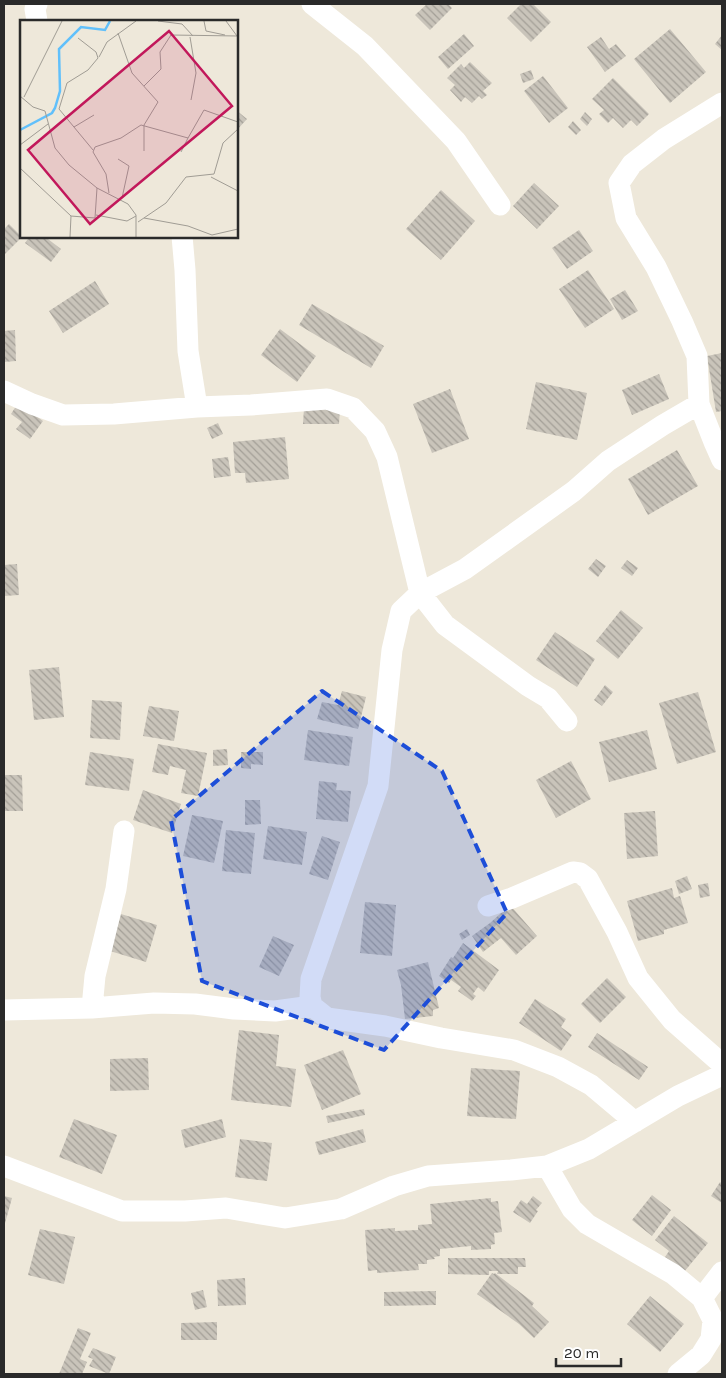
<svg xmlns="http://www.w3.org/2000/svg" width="726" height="1378" viewBox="0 0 726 1378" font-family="Karla,sans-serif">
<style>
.building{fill:url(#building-back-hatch)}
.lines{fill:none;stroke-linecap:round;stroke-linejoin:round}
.minor{stroke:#fff;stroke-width:21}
.marked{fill:#1d4ed8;fill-opacity:0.2;stroke:#1d4ed8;stroke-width:4;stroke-dasharray:10 6;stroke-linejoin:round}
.inset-river{fill:none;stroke:#61c0fb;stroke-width:2.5}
.inset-road{fill:none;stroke:#a09c94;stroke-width:1}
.view{fill:#c2185b;fill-opacity:0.15;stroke:#c2185b;stroke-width:2.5}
.inset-edge{fill:none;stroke:#2a2a2a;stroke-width:2.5}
</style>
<defs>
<pattern id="building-back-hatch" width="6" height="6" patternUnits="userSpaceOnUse" patternTransform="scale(1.25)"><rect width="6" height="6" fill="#c9c4ba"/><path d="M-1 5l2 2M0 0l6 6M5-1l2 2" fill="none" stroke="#a39f97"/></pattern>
</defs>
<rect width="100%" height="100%" fill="#eee8da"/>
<path class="building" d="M427,4H448L452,8L430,30L415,15Z
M521,4H533L551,22L531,42L507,18Z
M670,29L706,72L670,103L634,59Z
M464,34L474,46L448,69L438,57Z
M722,35V50L715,44Z
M601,37L609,49L616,44L626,56L605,72L587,47Z
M470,62L492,83L483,91L487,95L482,99L479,96L472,103L465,97L461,102L450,90L455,85L447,78L461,64L464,68Z
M531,70L534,79L523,83L520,74Z
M543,76L568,108L549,123L524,91Z
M613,78L649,114L637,126L631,120L623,128L613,118L608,123L599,114L604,110L592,99Z
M236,110L247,119L236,131Z
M585,112L592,119L587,126L580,119Z
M573,121L581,130L576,135L568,127Z
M534,183L559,206L537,229L513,206Z
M441,190L475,221L441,260L406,229Z
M9,224L22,237L4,255V229Z
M579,230L593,251L567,269L552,248Z
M30,236H44L61,249L51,262L25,243Z
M588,270L614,309L585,328L559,289Z
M95,281L109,304L63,333L49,311Z
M625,290L638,311L622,320L610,299Z
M312,304L384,346L371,368L299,325Z
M280,329L316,356L297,382L261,355Z
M15,330L16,361L4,362V331Z
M722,353V411L716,412L707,356Z
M659,374L669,399L632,415L622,390Z
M536,382L587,393L577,440L526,429Z
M450,389L469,439L432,453L413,404Z
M18,403L43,421L30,439L16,429L22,422L11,414Z
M304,408L340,409L339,424H303Z
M218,423L223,434L212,439L207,428Z
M285,437L289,479L246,483L245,473H235L233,442Z
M677,450L698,486L648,515L628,479Z
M228,457L231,476L214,478L212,459Z
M596,559L606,566L598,577L588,569Z
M627,560L638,568L632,576L621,568Z
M17,564L19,595L4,596V565Z
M621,610L643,628L618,659L596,641Z
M555,632L595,659L577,687L536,660Z
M59,667L64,717L34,720L29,670Z
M605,685L613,692L602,706L594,700Z
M342,691L366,697L358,729L317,719L322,702L338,705Z
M698,692L716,752L677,764L659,703Z
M92,700L122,702L120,740L90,738Z
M149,706L179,711L174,741L143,736Z
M308,730L353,737L349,766L304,760Z
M647,730L657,769L609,782L599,742Z
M158,744L207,753L198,796L181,793L186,770L170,766L168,775L152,772Z
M227,749L228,765L213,766V750Z
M90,752L134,759L129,791L85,785Z
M241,752H263V765L251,764V769L241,768Z
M571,761L591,799L556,818L536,780Z
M4,775H22L23,811H4Z
M319,781L337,783L336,790L351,791L348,822L316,819Z
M143,790L181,804L172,833L133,820Z
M245,800H260L261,824L245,825Z
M655,811L658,856L627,859L624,813Z
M192,815L223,821L214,863L183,856Z
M268,826L307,832L302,865L263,859Z
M226,830L255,833L251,874L222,871Z
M322,836L340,842L328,880L309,874Z
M687,876L692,889L679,894L675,881Z
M708,883L710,896L700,898L698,885Z
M672,888L674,898L680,896L688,923L664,930V934L638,941L627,901Z
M365,902L396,905L392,956L360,953Z
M510,905L537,936L516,955L501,938L483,952L472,936L490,923Z
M121,914L157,925L146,962L110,951Z
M467,929L470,935L462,940L459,934Z
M273,936L294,945L279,976L259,967Z
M463,943L499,970L484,992L478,987L473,994L476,996L472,1001L458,991L461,987L451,980L449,983L439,976L451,957L453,958Z
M428,962L439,1008L433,1010V1016L405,1019L401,985L397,970Z
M607,978L626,997L600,1023L581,1004Z
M535,999L566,1019L561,1027L572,1035L561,1051L519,1023Z
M239,1030L279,1035L276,1066L296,1069L291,1107L231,1100Z
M597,1033L648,1067L639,1080L588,1047Z
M343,1050L361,1094L322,1110L304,1065Z
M148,1058L149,1090L110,1091V1059Z
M471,1068L520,1071L516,1119L467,1116Z
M364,1109L365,1115L328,1123L326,1116Z
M74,1119L117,1135L102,1174L59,1157Z
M222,1119L226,1137L185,1148L181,1130Z
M363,1129L366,1142L319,1155L315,1142Z
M240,1139L272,1143L267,1181L235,1177Z
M720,1182L722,1184V1203L711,1196Z
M652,1195L671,1210L652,1236L632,1220Z
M4,1196L12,1198L4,1227Z
M533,1196L542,1203L536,1210L538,1211L530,1223L513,1212L521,1200L527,1204Z
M491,1198V1202L498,1201L502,1232L494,1233L495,1244L491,1245V1249L471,1250V1246L440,1249V1256L434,1257L435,1259L427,1260V1264H418L419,1270L377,1273V1270L368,1271L365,1230L395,1228V1231L418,1230V1225L432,1224L430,1204Z
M674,1216L708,1243L684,1272L665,1257L669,1251L655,1240Z
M40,1229L75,1237L64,1284L28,1275Z
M448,1258H525L526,1267H518V1274H497L498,1271H489V1275L448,1274Z
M492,1273L494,1274L495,1273L534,1303L532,1306L549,1322L534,1338L519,1324L477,1294Z
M245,1278L246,1305L218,1306L217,1280Z
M203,1290L207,1307L195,1310L191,1293Z
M436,1291V1305L384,1306V1292Z
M650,1296L684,1324L660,1352L627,1324Z
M217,1322V1340H181V1323Z
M78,1328L91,1333L80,1359L87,1362L82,1374H59Z
M93,1348L116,1357L109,1374L89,1366L93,1359L88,1357Z"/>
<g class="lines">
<path class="minor" d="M312,4L365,46L456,141L500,205
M37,21L35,9L37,4
M182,236L185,270L188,351L197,407
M4,391L32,404L63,415L114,414L197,407L251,405L327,399L353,408L375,431L387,457L420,593L445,625L528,686L548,698L567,721
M699,404L714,442L722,460
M488,906L512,898L573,872L580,873L588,879L617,932L638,978L672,1020L722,1064
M92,1008L95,976L116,889L124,831
M4,1010L92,1008L154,1003L195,1004L234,1009L275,1011L312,1006
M635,1122L591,1085L558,1067L514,1050L441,1038L385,1026L327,1018L312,1006L310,997L311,979L378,786L392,650L401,611L420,593L465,569L574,491L608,461L663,425L699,404L697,356L682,321L656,267L626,218L619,183L632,164L664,139L722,103
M4,1166L122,1211H185L226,1208L285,1218L341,1209L394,1186L428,1176L511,1170L547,1166L589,1149L678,1096L722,1075
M547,1166L572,1209L587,1224L673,1274L702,1298L713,1320L711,1339L701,1355L678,1374
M702,1298L722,1272"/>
</g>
<path class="marked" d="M322,691L442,771L507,913L384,1050L202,981L171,820Z"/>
<g transform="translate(20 20)">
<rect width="218" height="218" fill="#eee8da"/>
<path class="inset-river" d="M0,110L32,93L35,88L40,71L39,29L61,7L85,10L90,1"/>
<path class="inset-road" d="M138,1L162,4L173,16M184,1L186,11L205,15M206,1L217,16M98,13L112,53L138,82L124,105V131M170,17L176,53L171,80M58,18L76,32L78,38L68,50L47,63L39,89L73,130M79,37L87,22L116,1M124,66L141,49L140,32L151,15L218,16M0,76L13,87L25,91L35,128L49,145L77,168L108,184L116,195V217M4,77L42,1M54,107L74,95M0,125L28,104M161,132L168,118M98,139L109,146L102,178M0,148L51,196M191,157L218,171M89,173L86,154L73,132L75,127L101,118L121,105L168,118L184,90L218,102M76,195L107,201L116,196M124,198L168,206L192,215L218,209M118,202L146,183L166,157L194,154L203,123L218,109M50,217L51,196L75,198L77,168"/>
<path class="view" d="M149,11L212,86L70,204L8,130Z"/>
<rect width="218" height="218" class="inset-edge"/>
</g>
<rect width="726" height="1378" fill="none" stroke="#2a2a2a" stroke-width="10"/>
<path d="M556 1358v8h65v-8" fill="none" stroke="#2a2a2a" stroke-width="2.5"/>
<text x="564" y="1358" font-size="15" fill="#2a2a2a" stroke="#ffffff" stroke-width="4" paint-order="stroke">20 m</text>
</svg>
